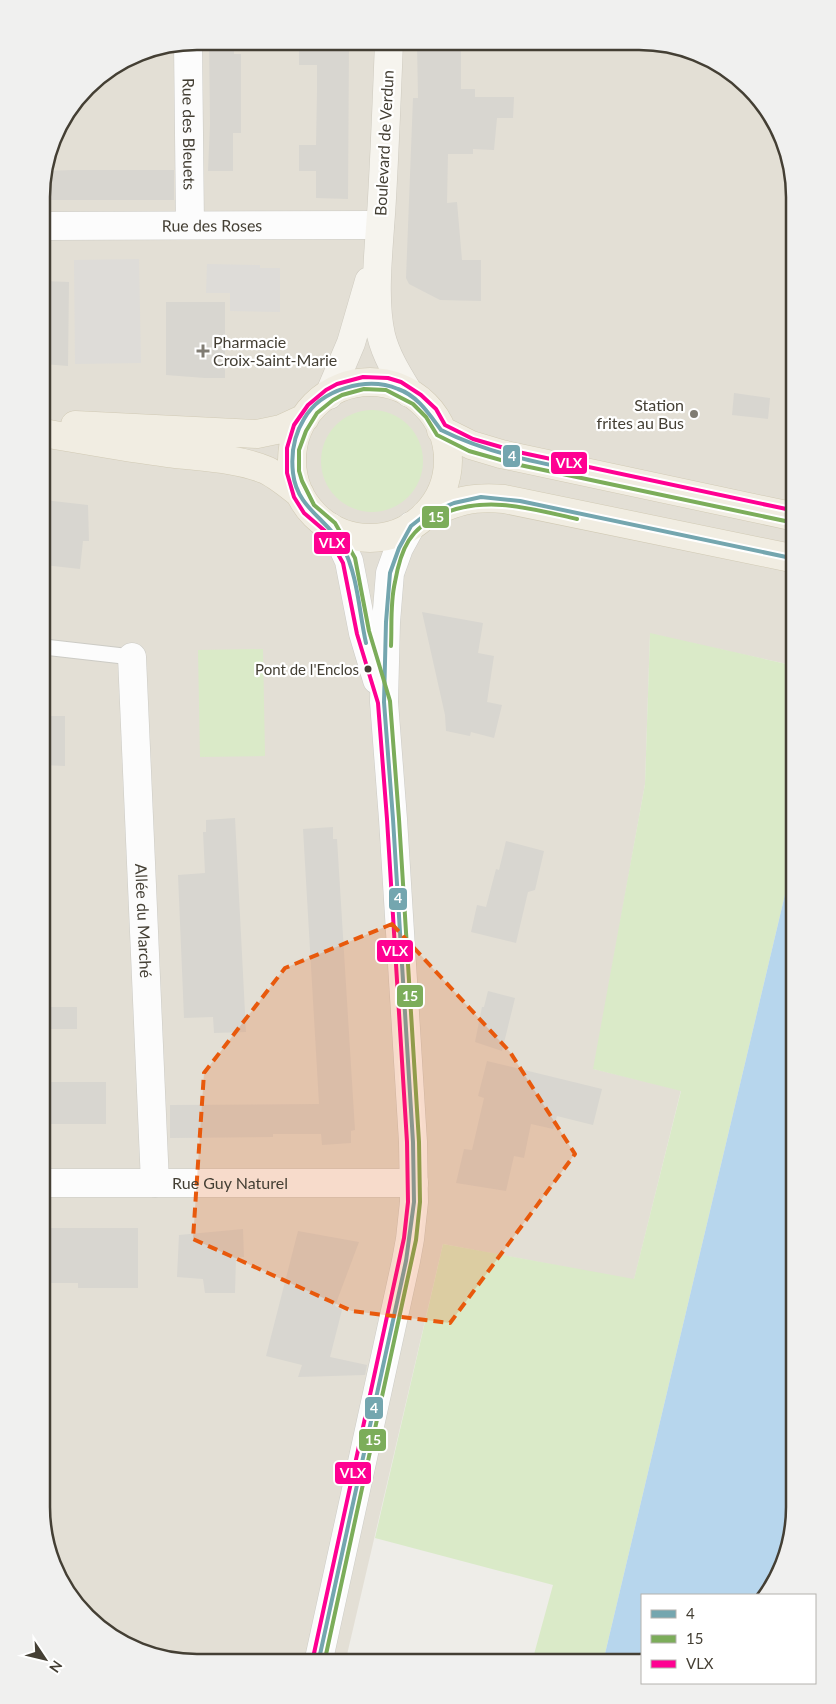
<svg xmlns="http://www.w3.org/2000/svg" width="836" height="1704" viewBox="0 0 836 1704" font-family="Lato,sans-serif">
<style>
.residential{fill:#e3dfd5}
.green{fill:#daeac8}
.parking{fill:#dedcd8}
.water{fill:#b7d6ed}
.building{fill:#d8d6d0}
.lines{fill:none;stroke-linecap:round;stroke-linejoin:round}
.lane-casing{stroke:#cccbc5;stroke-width:17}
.street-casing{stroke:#cccbc5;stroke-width:29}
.secondary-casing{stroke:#cecabf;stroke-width:29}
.primary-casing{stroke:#d1cab5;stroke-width:29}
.lane{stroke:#fcfcfc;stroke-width:15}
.street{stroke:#fcfcfc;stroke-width:28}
.secondary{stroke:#f6f4ee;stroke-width:28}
.primary{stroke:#f1ede2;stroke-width:28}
.bus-1-casing{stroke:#fff;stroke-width:8}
.bus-2-casing{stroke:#fff;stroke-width:8}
.bus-3-casing{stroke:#fff;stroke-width:8}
.bus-1{stroke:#74a6af;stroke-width:4}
.bus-2{stroke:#7cad5a;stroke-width:4}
.bus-3{stroke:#ff0092;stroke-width:4}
.marked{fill:#e8590c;fill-opacity:0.2;stroke:#e8590c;stroke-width:4;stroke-dasharray:10 6;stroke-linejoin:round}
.poi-dot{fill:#807c73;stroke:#fff;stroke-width:2}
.bus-dot{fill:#443f34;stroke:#fff;stroke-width:2}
.labels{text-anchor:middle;stroke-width:4.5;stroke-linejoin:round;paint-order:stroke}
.bus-label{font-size:15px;fill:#443f34;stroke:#fff;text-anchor:end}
.street-label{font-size:16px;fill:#443f34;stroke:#fff}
.poi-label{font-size:16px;fill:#443f34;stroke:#fff;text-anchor:start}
.rim{fill:none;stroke:#443f34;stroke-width:2.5}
.line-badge{stroke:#fff;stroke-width:2}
.badge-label{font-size:14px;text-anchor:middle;font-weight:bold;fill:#fff}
</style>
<rect width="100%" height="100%" fill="#eeede8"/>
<path class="residential" d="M197,41L669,44L742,80L774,119L789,157L791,665L650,634L645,784L594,1069L681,1090L634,1280L443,1244L346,1659L167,1660L94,1624L67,1593L47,1547L43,177L57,128L94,80L138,53Z"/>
<path class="green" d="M321 461a51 51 0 1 1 102 0a51 51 0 1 1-102 0Z
M650,633L791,665L792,865L604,1658H533L553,1585L375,1538L443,1244L634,1279L681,1091L593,1069L645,784Z
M263,649L265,756L200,757L198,650Z"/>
<path class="parking" d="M139,259L141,363L75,364L74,260Z
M207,264L260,265V268H280V312L230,311V293H206Z"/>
<path class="water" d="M792,865L794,1517L783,1566L766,1595H642V1658H604Z"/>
<path class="building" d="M209,41H234V54H241V133H233V171H208L210,124Z
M299,42H349L348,199L316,198V171H299V145H316L317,92V65H299Z
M417,43L461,44V89H475V97H514L513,118H497L494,150L473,149V154H448L447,203L457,202L462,260H481V301L440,300L409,284L406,278L413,98H418Z
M72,170H174V200H43V177L44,171Z
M43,281L69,282L68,366L44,364Z
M166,302H225V378H205L166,375Z
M734,393L770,398L768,419L732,415Z
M44,500L88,505L89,541H83L80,569L44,565Z
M422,612L483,623L478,653L494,656L487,702L502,705L494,738L471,732L470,736L446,731L445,715Z
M44,716H65V766L44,765Z
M235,818L246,1032L214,1033L213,1017L184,1018L178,875L205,873L203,832H206V820Z
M333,827V839H337L355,1130L351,1131V1143L322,1145L321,1134H273V1137L170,1138V1105L319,1104L303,829Z
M506,841L544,851L535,890L528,892L516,943L471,932L477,905L486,907L496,869L499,870Z
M488,991L515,998L502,1051L475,1042L482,1007H484Z
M45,1007H77V1029H45Z
M487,1061L602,1089L593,1125L557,1116L553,1129L531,1124L524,1158L514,1156L506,1191L456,1183L464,1149L472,1150L484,1098L478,1096Z
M45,1082H106V1124H45Z
M46,1228H138V1288H78V1283H46Z
M243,1229L244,1257L236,1258L235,1293H205L203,1279L177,1277L179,1235Z
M298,1231L359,1242L335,1306L342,1310L330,1357L367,1365L365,1375L298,1377L302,1365L266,1356Z"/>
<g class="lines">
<g class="lane-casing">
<path id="lane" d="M44,647L132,657"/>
</g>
<g class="street-casing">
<g id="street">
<path id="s1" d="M188,43L190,225"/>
<path id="s2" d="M43,226L380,225"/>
<path d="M330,527L343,548L349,561L363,633L377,680"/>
<path id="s3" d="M132,657L155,1183"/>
<path id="s4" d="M46,1183H414"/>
<path d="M319,1659L406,1261L410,1239L414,1202L413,1142L393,819L384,702L386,622L390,573L399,548L411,526"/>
</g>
</g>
<g class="secondary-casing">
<path id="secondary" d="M389,42C387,94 385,146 382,198C380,240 372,295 381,335C386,356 398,375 409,393
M329,395L351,343L369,281"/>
</g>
<g class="primary-casing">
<path id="primary" d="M292 460a78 78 0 1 1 156 0a78 78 0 1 1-156 0Z
M75,425L257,434L281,429L305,418
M441,430L471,445L501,454L791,516
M43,433C85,440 126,448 168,453C198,457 238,458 266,470C278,476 289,485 300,494
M425,515C456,502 469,496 504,499L791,558"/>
</g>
<use href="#lane" class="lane"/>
<use href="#street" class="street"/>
<use href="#secondary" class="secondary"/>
<use href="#primary" class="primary"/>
<g class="bus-1-casing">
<path id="bus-1" d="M441,430C487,453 535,462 585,472
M366,643C359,612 358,576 343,547C328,519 297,509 293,473C291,455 294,435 304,419C321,389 367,376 398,389C418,396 429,414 441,430
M319,1659L406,1261L414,1202L413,1142L393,819L384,702L386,622L390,573L399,548L411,526L425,515L454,503L481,497L520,501L791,558"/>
</g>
<g class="bus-2-casing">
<path id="bus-2" d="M391,646C392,625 390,603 395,582C401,548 410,528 442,514C487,495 532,509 577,519
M325,1659L416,1240L420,1202L419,1142L399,819L390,701L369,631L355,558L335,523L314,505L302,481L299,471V450L306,431L317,413L333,400L342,395L364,389L386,390L413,404L426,417L437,435L469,451L515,464L790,522"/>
</g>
<g class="bus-3-casing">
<path id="bus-3" d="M313,1658L404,1238L408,1202L407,1142L387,819L378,703L357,634L343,563L325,531L304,513L294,497L287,473V448L294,425L308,405L326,390L337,384L363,377L388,378L401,382L421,395L436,409L445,425L473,439L518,452L791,510"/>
</g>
<use href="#bus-1" class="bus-1"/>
<use href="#bus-2" class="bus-2"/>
<use href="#bus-3" class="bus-3"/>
</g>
<path class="marked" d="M392,924L510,1052L575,1154L450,1323L352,1311L193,1239L204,1073L285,968Z"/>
<g class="poi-dot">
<path d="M200.5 343.5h5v5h5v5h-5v5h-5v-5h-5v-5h5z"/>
<circle cx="694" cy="414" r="5"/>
</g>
<circle class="bus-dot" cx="368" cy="669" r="4.5"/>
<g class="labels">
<g class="bus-label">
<text x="359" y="675">Pont de l'Enclos</text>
</g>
<g class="street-label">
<text dy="6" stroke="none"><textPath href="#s1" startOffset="91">Rue des Bleuets</textPath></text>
<text transform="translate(384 143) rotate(-87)" y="6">Boulevard de Verdun</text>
<text dy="6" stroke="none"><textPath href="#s2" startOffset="169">Rue des Roses</textPath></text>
<text dy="6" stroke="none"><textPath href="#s3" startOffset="264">Allée du Marché</textPath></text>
<text dy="6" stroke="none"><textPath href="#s4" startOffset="184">Rue Guy Naturel</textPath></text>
</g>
<g class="poi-label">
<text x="213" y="348">Pharmacie<tspan x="213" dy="18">Croix-Saint-Marie</tspan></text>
<text x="684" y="411" text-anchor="end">Station<tspan x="684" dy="18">frites au Bus</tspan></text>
</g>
</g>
<path d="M0 0H836V1704H0ZM197 50H639A147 147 0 0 1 786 197V1507A147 147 0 0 1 639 1654H197A147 147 0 0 1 50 1507V197A147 147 0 0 1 197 50Z" fill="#f0f0ef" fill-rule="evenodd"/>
<path class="rim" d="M197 50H639A147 147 0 0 1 786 197V1507A147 147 0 0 1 639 1654H197A147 147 0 0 1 50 1507V197A147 147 0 0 1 197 50Z"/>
<g class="line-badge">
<rect x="502" y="444" width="19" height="24" rx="5" fill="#74a6af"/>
<rect x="550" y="451" width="38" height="24" rx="5" fill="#ff0092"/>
<rect x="421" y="505" width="29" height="24" rx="5" fill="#7cad5a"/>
<rect x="313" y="531" width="38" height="24" rx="5" fill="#ff0092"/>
<rect x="388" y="887" width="20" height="24" rx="5" fill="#74a6af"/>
<rect x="376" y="939" width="38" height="24" rx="5" fill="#ff0092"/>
<rect x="396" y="984" width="28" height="24" rx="5" fill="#7cad5a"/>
<rect x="364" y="1396" width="20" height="24" rx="5" fill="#74a6af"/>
<rect x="358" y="1428" width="29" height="24" rx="5" fill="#7cad5a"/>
<rect x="334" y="1461" width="38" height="24" rx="5" fill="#ff0092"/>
</g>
<g class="badge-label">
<text x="512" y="461">4</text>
<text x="569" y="468">VLX</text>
<text x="436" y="522">15</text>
<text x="332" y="548">VLX</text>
<text x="398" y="903">4</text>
<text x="395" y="956">VLX</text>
<text x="410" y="1001">15</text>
<text x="374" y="1413">4</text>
<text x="373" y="1445">15</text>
<text x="353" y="1478">VLX</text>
</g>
<rect x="641" y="1594" width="175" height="90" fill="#ffffff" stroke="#b4b2ae"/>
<rect x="651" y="1610" width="25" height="8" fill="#74a6af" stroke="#b4b2ae"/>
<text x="686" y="1619" font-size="15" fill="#443f34">4</text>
<rect x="651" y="1635" width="25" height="8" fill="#7cad5a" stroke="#b4b2ae"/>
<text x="686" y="1644" font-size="15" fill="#443f34">15</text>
<rect x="651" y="1660" width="25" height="8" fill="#ff0092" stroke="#b4b2ae"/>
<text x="686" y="1669" font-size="15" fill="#443f34">VLX</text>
<g transform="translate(45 1659) rotate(125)" stroke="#ffffff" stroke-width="4" paint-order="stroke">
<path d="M0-4L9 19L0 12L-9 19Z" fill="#443f34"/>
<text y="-8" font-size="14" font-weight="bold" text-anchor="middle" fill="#443f34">N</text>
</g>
</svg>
